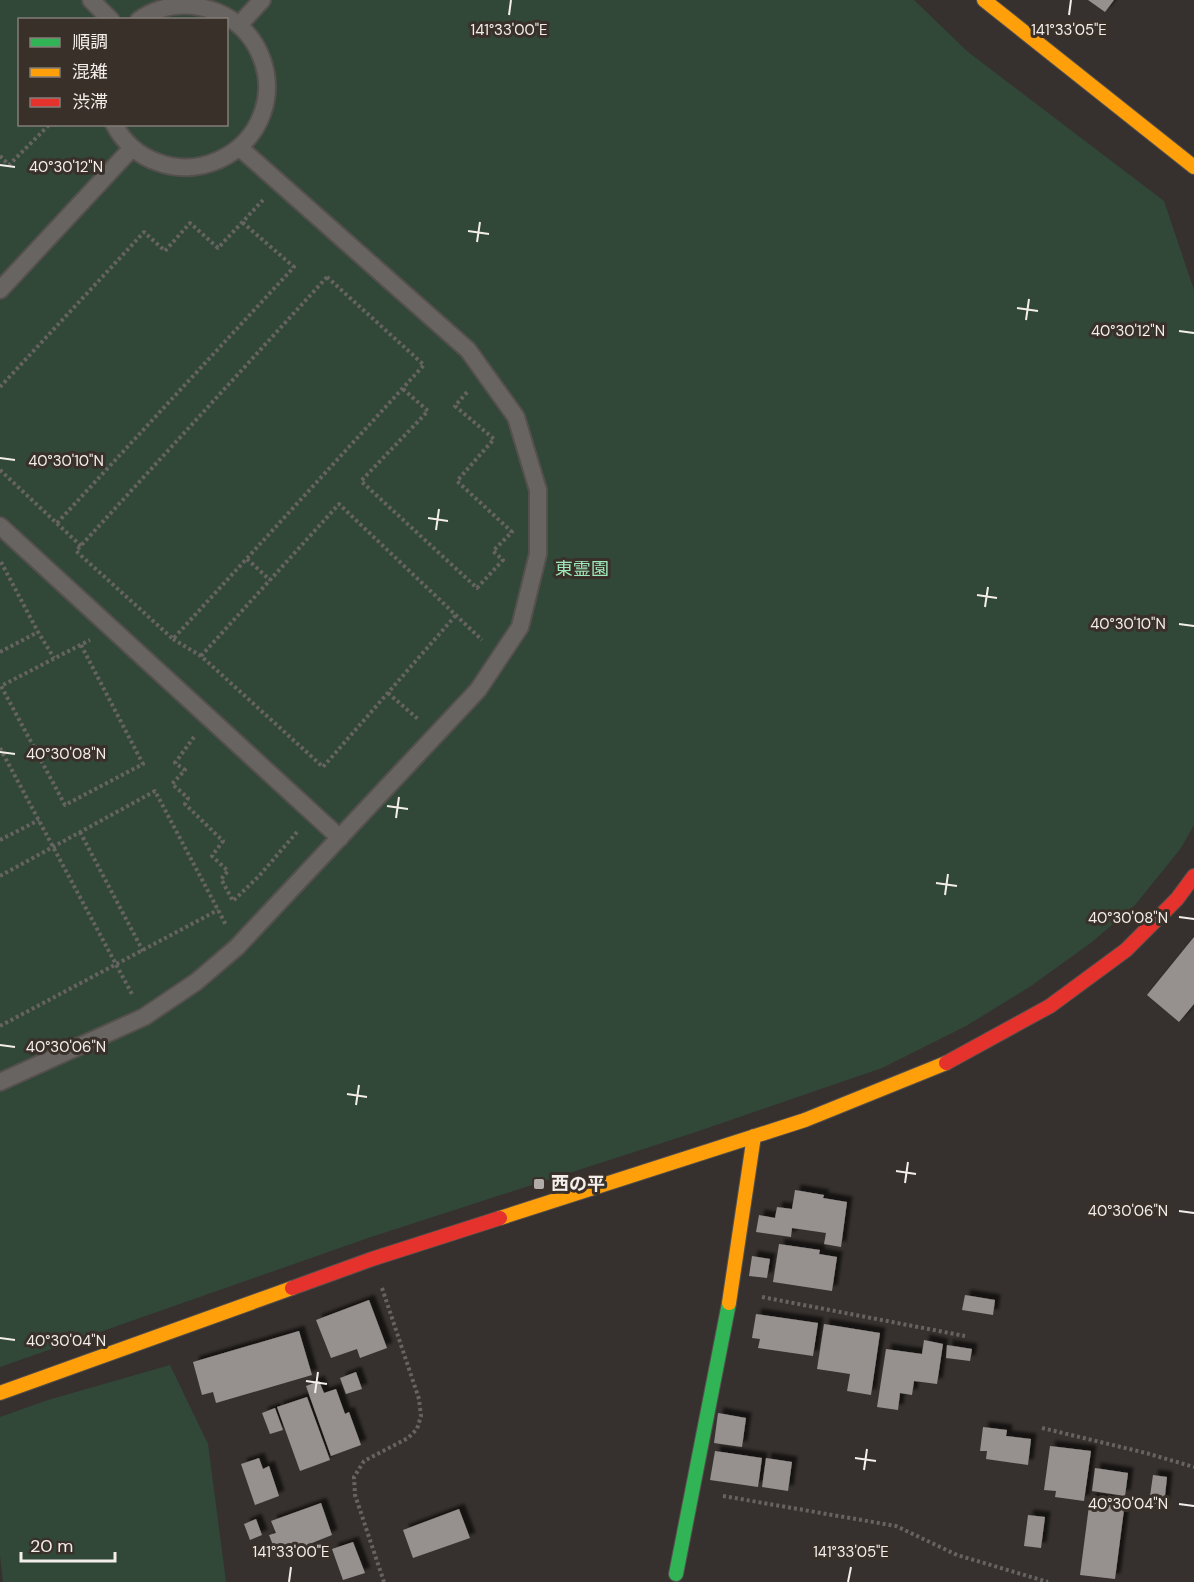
<svg xmlns="http://www.w3.org/2000/svg" width="1194" height="1582" viewBox="0 0 1194 1582" font-family="'DM Sans','Noto Sans JP',sans-serif">
<style>
.green{fill:#314838;fill-rule:evenodd}
.building{fill:#96918e;filter:url(#shadow)}
.lines{fill:none;stroke-linecap:round;stroke-linejoin:round}
.lane-casing{stroke:#55504d;stroke-width:20}
.fast-casing{stroke:#55504d;stroke-width:16}
.slow-casing{stroke:#55504d;stroke-width:16}
.jam-casing{stroke:#55504d;stroke-width:16}
.path{stroke:#676361;stroke-width:4;stroke-dasharray:3 3;stroke-linecap:butt}
.lane{stroke:#676462;stroke-width:16}
.fast{stroke:#30b455;stroke-width:14}
.slow{stroke:#ff9f0a;stroke-width:14}
.jam{stroke:#e5322d;stroke-width:14}
.ticks{fill:none;stroke:#f4eeeb;stroke-width:2}
.poi-dot{fill:#b2aca9;stroke:#39302a;stroke-width:2}
.labels{text-anchor:middle;stroke-width:6;stroke-linejoin:round;paint-order:stroke}
.park-label{font-size:18px;fill:#9ee9ba;stroke:#39302a}
.poi-label{font-size:18px;font-weight:bold;fill:#f4eeeb;stroke:#39302a;text-anchor:start}
.ticks-label{font-size:15px;text-anchor:middle;fill:#f4eeeb;stroke:#39302a;stroke-width:6;stroke-linejoin:round;paint-order:stroke}
</style>
<defs>
<filter id="shadow"><feDropShadow dx="5.5" dy="-5.5" stdDeviation="1.5" flood-color="#0009"/></filter>
</defs>
<rect width="100%" height="100%" fill="#36312e"/>
<path class="green" d="M0,0H914L968,52L1164,201L1194,290V825L1181,848L1135,905L1092,942L1031,986L966,1026L882,1068L693,1133L371,1237L0,1367ZM20,20H226V124H20Z
M170,1365L208,1444L226,1582H3L0,1555V1417L48,1400Z"/>
<path class="building" d="M1088,0H1114L1105,12Z
M1194,937V1004L1179,1022L1147,995Z
M795,1190L824,1195L823,1198L847,1202L841,1247L824,1244L826,1233L792,1228L791,1237L756,1232L759,1215L775,1218L777,1207L792,1209Z
M779,1244L820,1250L819,1254L837,1257L832,1291L773,1282Z
M752,1256L770,1259L767,1278L749,1276Z
M965,1295L995,1300L993,1315L962,1310Z
M369,1300L387,1348L360,1358L357,1349L331,1358L316,1320Z
M756,1314L818,1323L813,1356L758,1348L760,1339L752,1338Z
M824,1324L880,1333L871,1395L847,1391L850,1374L817,1369Z
M299,1331L312,1375L216,1403L213,1392L202,1395L193,1362Z
M924,1340L943,1344L937,1384L914,1381L912,1395L900,1393L898,1410L877,1407L886,1349L922,1354Z
M947,1345L972,1349L970,1361L946,1358Z
M356,1372L362,1389L346,1394L340,1378Z
M319,1381L324,1393L336,1389L345,1414L349,1412L361,1445L331,1456L306,1386Z
M307,1397L330,1460L300,1471L277,1407Z
M275,1408L283,1430L270,1434L262,1413Z
M718,1413L746,1418L742,1447L714,1443Z
M983,1427L1007,1430L1006,1436L1031,1439L1028,1465L986,1459L987,1451H980Z
M1050,1446L1091,1451L1084,1501L1055,1497L1056,1491L1044,1490Z
M715,1451L762,1458L758,1487L710,1480Z
M259,1458L263,1469L269,1466L279,1496L255,1505L241,1464Z
M766,1458L792,1462L788,1491L762,1487Z
M1095,1468L1128,1473L1125,1496L1092,1491Z
M1153,1475L1167,1477L1164,1505L1149,1503Z
M1090,1498L1125,1502L1115,1579L1080,1575Z
M321,1503L332,1535L312,1543L313,1548L294,1554L292,1549L277,1555L269,1535L276,1533L271,1521Z
M459,1509L470,1538L413,1558L403,1530Z
M1028,1515L1045,1517L1041,1548L1024,1546Z
M256,1519L262,1535L250,1540L244,1524Z
M353,1542L365,1573L343,1580L332,1549Z"/>
<g class="lines">
<g class="lane-casing">
<path id="lane" d="M91,0L111,20
M239,25L262,0
M114,124C123,142 139,156 157,162C198,178 247,156 262,114C277,75 257,28 217,12C191,2 163,3 139,20
M0,290L132,148
M0,526L340,838
M0,1082L144,1017L196,982L237,947L478,690L520,627L538,554V490L516,417L468,350L240,148"/>
</g>
<g class="fast-casing">
<path id="fast" d="M676,1574L729,1303"/>
</g>
<g class="slow-casing">
<path id="slow" d="M984,0L1194,167
M500,1218L805,1120L946,1063
M729,1303L754,1136
M0,1393L292,1288"/>
</g>
<g class="jam-casing">
<path id="jam" d="M946,1063L1050,1006L1126,950L1177,899L1194,876
M292,1288L372,1259L500,1218"/>
</g>
<path class="path" d="M0,156L9,165L50,124
M327,277L424,365L173,639L76,551Z
M0,387L144,232L165,251L190,223L218,248L263,200
M403,389L428,411L361,481L477,588L503,560L493,551L512,532L457,481L494,439L455,406L468,391
M0,470L81,546
M57,523L294,267L242,222
M247,559L270,580
M1,562L38,632L54,658
M173,639L201,656L323,767L456,615
M81,645L143,764L65,805L1,686L90,640
M0,652L38,632
M201,656L339,504L482,640
M388,693L419,720
M194,737L175,763L185,770L172,784L188,798L185,804L223,841L212,856L228,871L221,879L233,901L259,876L297,832
M0,748L133,996
M80,832L143,951
M0,840L39,820
M0,876L155,791L226,925
M0,1026L218,910
M382,1288L419,1399L421,1416L417,1429L408,1438L364,1461L354,1477L355,1495L384,1582
M762,1297L965,1336
M1042,1428L1146,1453L1194,1467
M723,1496L896,1526L957,1555L1048,1582"/>
<use href="#lane" class="lane"/>
<use href="#fast" class="fast"/>
<use href="#slow" class="slow"/>
<use href="#jam" class="jam"/>
</g>
<path class="ticks" d="M509,15L511,0M1069,15L1071,0M0,165L15,167M468,231L489,234M477,242L480,222M1017,308L1038,311M1026,320L1029,299M1179,331L1194,333M0,458L15,460M428,518L448,521M436,530L439,509M977,595L997,598M985,607L988,587M1179,624L1194,626M0,752L15,754M387,806L408,809M396,818L399,797M936,883L957,886M945,895L948,874M1179,917L1194,919M0,1045L15,1047M347,1094L367,1097M356,1105L359,1085M896,1171L916,1174M905,1183L908,1162M1179,1211L1194,1213M0,1338L15,1340M306,1381L327,1384M315,1393L318,1372M855,1458L876,1461M864,1470L867,1449M1179,1504L1194,1506M289,1582L291,1567M848,1582L851,1567"/>
<rect class="poi-dot" x="533" y="1178" width="12" height="12" rx="3"/>
<g class="labels">
<g class="park-label">
<text x="582" y="575">東霊園</text>
</g>
<g class="poi-label">
<text x="551" y="1190">西の平</text>
</g>
</g>
<g class="ticks-label">
<text x="509" y="35">141°33'00"E</text>
<text x="1069" y="35">141°33'05"E</text>
<text x="66" y="172">40°30'12"N</text>
<text x="1128" y="336">40°30'12"N</text>
<text x="66" y="466">40°30'10"N</text>
<text x="1128" y="629">40°30'10"N</text>
<text x="66" y="759">40°30'08"N</text>
<text x="1128" y="923">40°30'08"N</text>
<text x="66" y="1052">40°30'06"N</text>
<text x="1128" y="1216">40°30'06"N</text>
<text x="66" y="1346">40°30'04"N</text>
<text x="1128" y="1509">40°30'04"N</text>
<text x="291" y="1557">141°33'00"E</text>
<text x="851" y="1557">141°33'05"E</text>
</g>
<rect x="18" y="18" width="210" height="108" fill="#39302a" stroke="#847c77" stroke-width="1.5"/>
<rect x="30" y="38" width="30" height="9" fill="#30b455" stroke="#847c77" stroke-width="1.5"/>
<text x="72" y="48" font-size="18" fill="#f4eeeb">順調</text>
<rect x="30" y="68" width="30" height="9" fill="#ff9f0a" stroke="#847c77" stroke-width="1.5"/>
<text x="72" y="78" font-size="18" fill="#f4eeeb">混雑</text>
<rect x="30" y="98" width="30" height="9" fill="#e5322d" stroke="#847c77" stroke-width="1.5"/>
<text x="72" y="108" font-size="18" fill="#f4eeeb">渋滞</text>
<path d="M21 1552v9h94v-9" fill="none" stroke="#f4eeeb" stroke-width="3"/>
<text x="30" y="1552" font-size="18" fill="#f4eeeb" stroke="#39302a" stroke-width="4.5" paint-order="stroke">20 m</text>
</svg>
